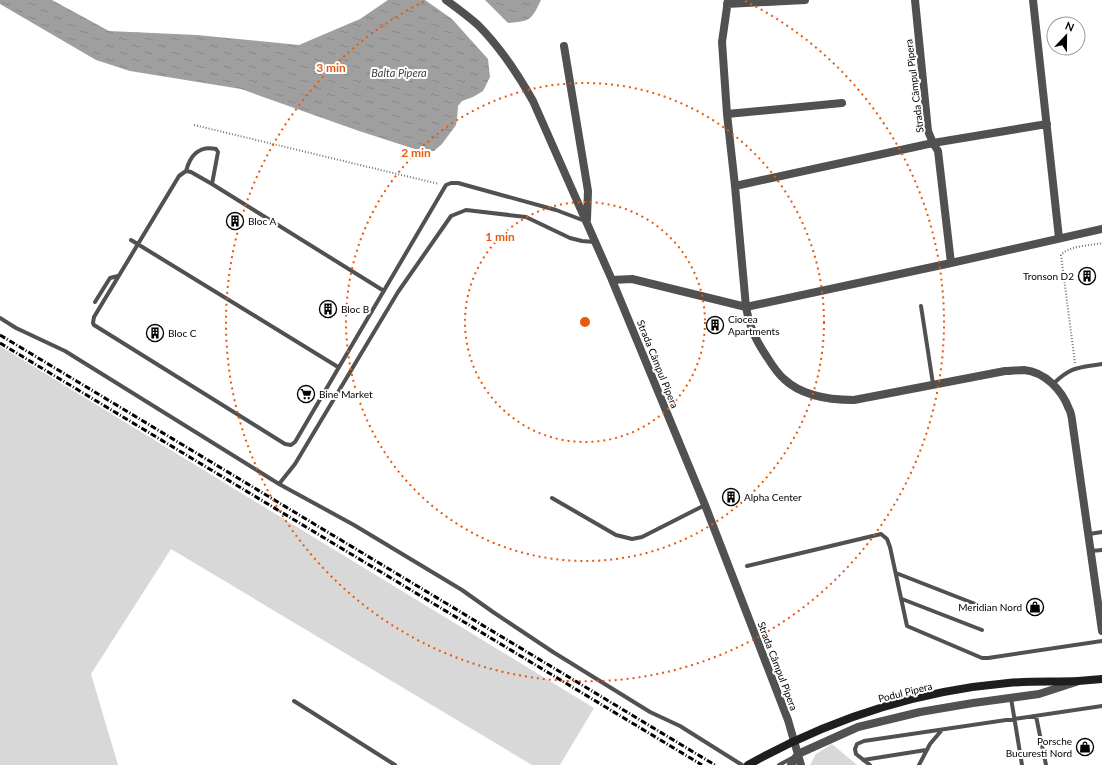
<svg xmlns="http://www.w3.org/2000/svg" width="1102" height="765" viewBox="0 0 1102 765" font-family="Lato,sans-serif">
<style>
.green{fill:#d8d8d8}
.water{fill:url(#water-ripples)}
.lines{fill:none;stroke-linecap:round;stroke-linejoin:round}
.path{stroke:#737373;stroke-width:2;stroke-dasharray:1 2;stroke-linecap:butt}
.lane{stroke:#515151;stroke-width:4}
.street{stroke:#515151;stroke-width:8}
.secondary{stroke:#1e1e1e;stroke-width:8}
.rail{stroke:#000;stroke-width:3;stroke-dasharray:6 2 1 2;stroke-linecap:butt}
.secondary-bridge{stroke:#1e1e1e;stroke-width:8}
.ring{fill:none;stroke:#e8590c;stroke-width:2;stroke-dasharray:2 4}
.labels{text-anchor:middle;stroke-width:4;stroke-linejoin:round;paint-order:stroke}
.street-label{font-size:10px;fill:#000;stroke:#fff}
.poi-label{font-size:10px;fill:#000;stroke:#fff;text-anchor:start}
.water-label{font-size:11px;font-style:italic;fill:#404040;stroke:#fff}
.centre{fill:#e8590c;stroke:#fff;stroke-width:2}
.ring-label{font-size:12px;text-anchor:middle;font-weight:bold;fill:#e8590c;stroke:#fff;stroke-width:4;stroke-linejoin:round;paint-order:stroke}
</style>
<defs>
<pattern id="water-ripples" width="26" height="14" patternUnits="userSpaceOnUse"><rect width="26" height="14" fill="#9f9f9f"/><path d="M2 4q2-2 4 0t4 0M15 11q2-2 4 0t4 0" fill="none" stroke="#878787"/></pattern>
</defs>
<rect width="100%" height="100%" fill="#fff"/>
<path class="green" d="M0,346L594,708L560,765H532L171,549L91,674L118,765H0Z
M832,744L857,765H810L816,754Z"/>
<path class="water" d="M0,0H52L109,31L197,35L299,45L360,19L388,0H425L452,19L488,59L490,77L483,91L473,97L462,101L458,106L457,119L456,125L442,144L434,151H421L359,131L241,89L130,71L96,60L0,4Z
M485,0H541C531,21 530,21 508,23Z"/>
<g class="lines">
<path class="path" d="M194,125L439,184
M1075,363L1061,255C1070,245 1090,246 1102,243"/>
<path class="lane" d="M186,171C190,156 199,145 216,149L218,152L212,184
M131,240L338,367
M384,291L212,184L191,172L186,171L179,176L94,317L93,323L94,325L285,444L291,445L295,442C345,356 396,271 446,185L451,183H458L556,210L585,221
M95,302L110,278L118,276
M921,306L933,384
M0,318L16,328L65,351L279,484L354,525L462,590L493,612L553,652L650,712L680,726L742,765
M1053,384C1072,366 1078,368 1102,364
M279,484L295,464L398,292L451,216L466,210L526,217L570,238L582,241L595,242
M552,498L616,535L632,539L642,537L705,505
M1089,534L1102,532
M1091,551L1102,550
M747,566L881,534L887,539L890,547L907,626L982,658H988L1102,641
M896,573L983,607
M902,599L982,630
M1011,698L1022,765
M294,701L395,765
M1036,716L1046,765
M863,760L926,750
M779,765L794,757
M870,765L856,754L855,749L857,744L864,741L1102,706
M919,765L930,744L941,731"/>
<path class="street" d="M446,0C457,8 468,16 478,25C499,46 519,76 533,101L612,280L705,505L788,720L801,765
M728,0L722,42L727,114L735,186L746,307C750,328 755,339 767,357C772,365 777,373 784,379C802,396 830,400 854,400L1005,371C1011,371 1018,370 1024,370C1045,372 1062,390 1069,409C1072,414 1072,421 1073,427L1102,631
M915,0L928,131L933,143L938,151L951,263
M1033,0L1059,238
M727,4L805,0
M564,46L588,191L587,219
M727,114L842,103
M735,186L933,143L1047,124
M612,280L632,279L746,307L951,263L1102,229
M791,765L798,754L858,727L920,712L973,703L1039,694L1076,682"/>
<path class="secondary" d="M1078,681L1102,679"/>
<path class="rail" d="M0,335L715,765
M0,343L702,765"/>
<path class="secondary-bridge" d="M748,765C828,720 916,691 1008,683C1031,681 1055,682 1078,681"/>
</g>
<g class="ring">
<circle cx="585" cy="322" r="120"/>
<circle cx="585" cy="322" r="239"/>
<path d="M745 1A359 359 0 1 1 425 1"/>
</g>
<defs>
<g id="building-ring" transform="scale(0.9)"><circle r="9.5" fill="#fff" stroke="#000" stroke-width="1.5"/><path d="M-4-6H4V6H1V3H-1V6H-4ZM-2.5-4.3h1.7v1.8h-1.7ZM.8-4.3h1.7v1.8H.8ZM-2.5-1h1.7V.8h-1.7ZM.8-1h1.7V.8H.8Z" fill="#000"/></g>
<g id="supermarket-ring" transform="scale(0.9)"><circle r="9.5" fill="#fff" stroke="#000" stroke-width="1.5"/><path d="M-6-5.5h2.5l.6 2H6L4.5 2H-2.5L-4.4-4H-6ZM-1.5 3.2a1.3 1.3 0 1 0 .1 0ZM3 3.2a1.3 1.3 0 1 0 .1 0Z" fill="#000"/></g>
<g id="shop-ring" transform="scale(0.9)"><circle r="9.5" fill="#fff" stroke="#000" stroke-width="1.5"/><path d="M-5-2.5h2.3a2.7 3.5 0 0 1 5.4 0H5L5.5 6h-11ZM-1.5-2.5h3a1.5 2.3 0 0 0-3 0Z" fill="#000"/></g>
</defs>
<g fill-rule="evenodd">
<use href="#building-ring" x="235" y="221"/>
<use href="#building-ring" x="1087" y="276"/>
<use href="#building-ring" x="328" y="309"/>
<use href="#building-ring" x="715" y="325"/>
<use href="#building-ring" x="155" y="333"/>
<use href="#supermarket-ring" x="306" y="394"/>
<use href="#building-ring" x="731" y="497"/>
<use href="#shop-ring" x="1035" y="607"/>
<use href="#shop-ring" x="1085" y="747"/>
</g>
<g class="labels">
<g class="street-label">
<text transform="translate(914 86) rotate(-97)" y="4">Strada Câmpul Pipera</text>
<text transform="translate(658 364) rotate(68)" y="4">Strada Câmpul Pipera</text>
<text transform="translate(778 666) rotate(69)" y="4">Strada Câmpul Pipera</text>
<text transform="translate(905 692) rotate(-14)" y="4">Podul Pipera</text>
</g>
<g class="poi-label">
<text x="248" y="225">Bloc A</text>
<text x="1074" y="280" text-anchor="end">Tronson D2</text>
<text x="341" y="313">Bloc B</text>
<text x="728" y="323">Ciocea<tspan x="728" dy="12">Apartments</tspan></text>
<text x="168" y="337">Bloc C</text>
<text x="319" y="398">Bine Market</text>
<text x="744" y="501">Alpha Center</text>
<text x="1022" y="611" text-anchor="end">Meridian Nord</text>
<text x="1072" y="745" text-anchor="end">Porsche<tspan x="1072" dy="12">Bucuresti Nord</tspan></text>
</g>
<g class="water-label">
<text x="399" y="77">Balta Pipera</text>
</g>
</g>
<circle cx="585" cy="322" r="6" class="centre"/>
<g class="ring-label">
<text x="331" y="72">3 min</text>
<text x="416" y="157">2 min</text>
<text x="500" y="241">1 min</text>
</g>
<g transform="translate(1066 36) rotate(22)"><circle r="19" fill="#ffffff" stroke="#999999"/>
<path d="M0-3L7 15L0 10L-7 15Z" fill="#000000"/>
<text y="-6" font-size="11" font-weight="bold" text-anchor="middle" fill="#000000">N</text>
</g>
</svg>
